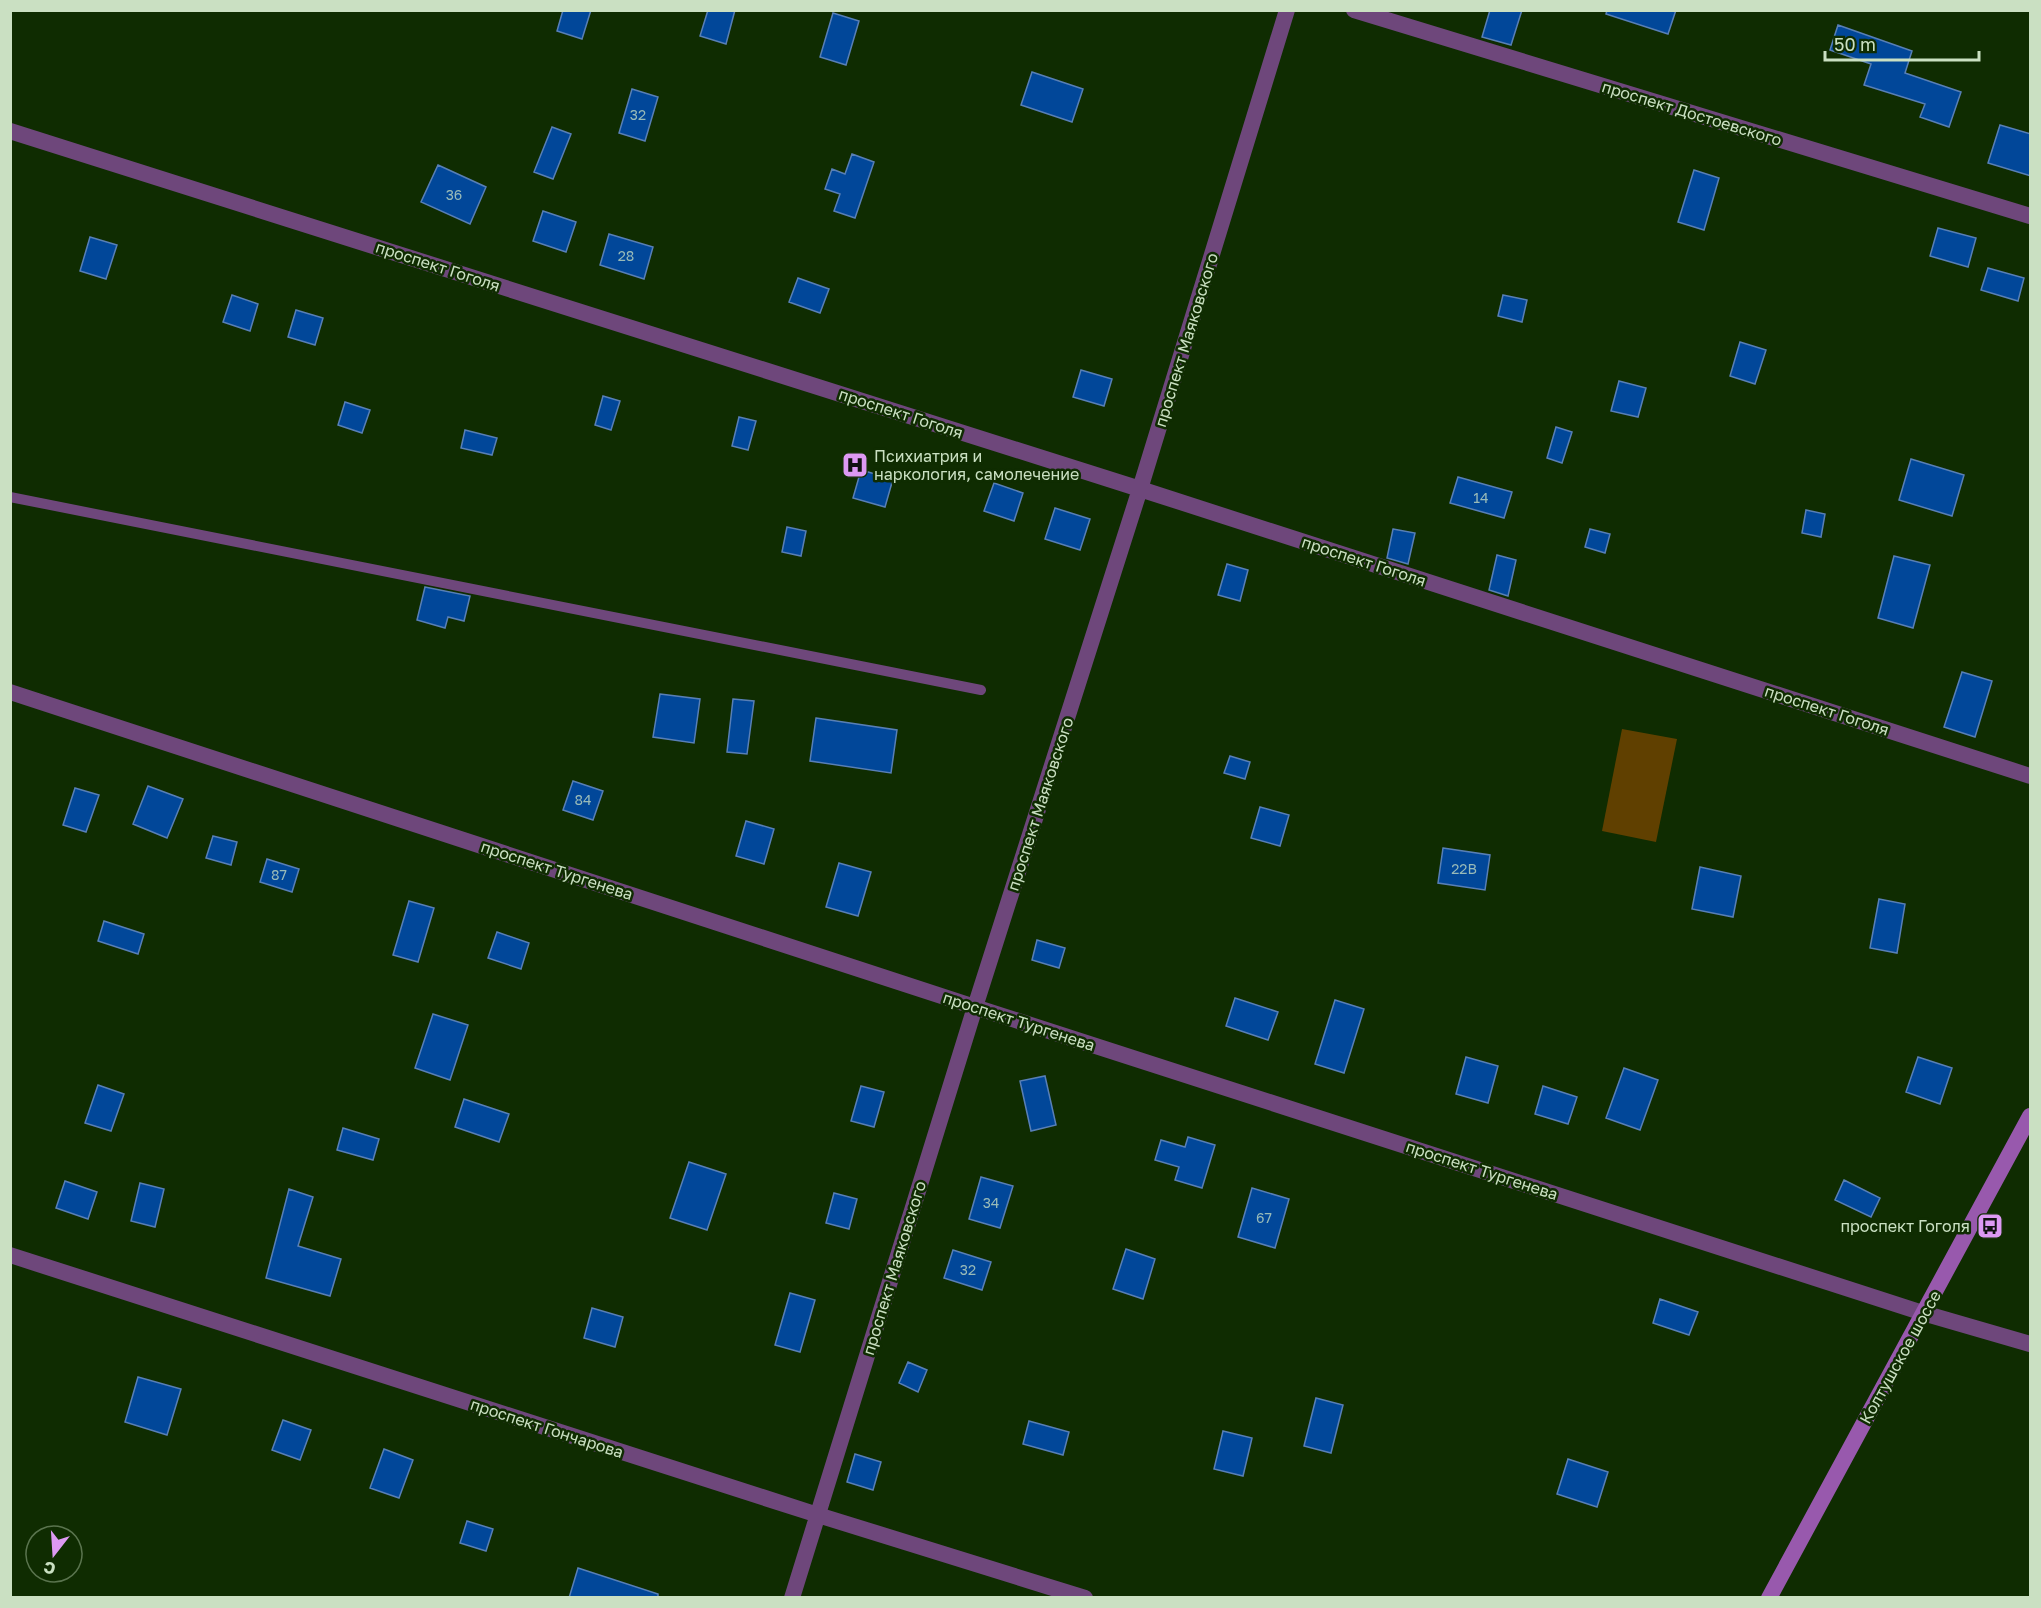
<svg xmlns="http://www.w3.org/2000/svg" width="2041" height="1608" viewBox="0 0 2041 1608" font-family="'Golos Text',sans-serif">
<style>
.green{fill:#604000}
.building{fill:#014799;stroke:#587fb6;stroke-width:1.5}
.lines{fill:none;stroke-linecap:round;stroke-linejoin:round}
.service{stroke:#6e477b;stroke-width:10}
.minor{stroke:#6e477b;stroke-width:16}
.secondary{stroke:#9859ad;stroke-width:16}
.labels{text-anchor:middle;stroke-width:5;stroke-linejoin:round;paint-order:stroke}
.number-label{font-size:14px;fill:#98bab8}
.street-label{font-size:16px;fill:#cae0c2;stroke:#0f2c01}
.poi-label{font-size:16px;fill:#cae0c2;stroke:#0f2c01;text-anchor:start}
</style>
<rect width="100%" height="100%" fill="#0f2c01"/>
<path class="green" d="M1622,729L1677,739L1656,842L1602,831Z"/>
<path class="building" d="M563,10H591L582,39L557,31Z
M708,10H735L726,44L700,36Z
M1490,10H1522L1511,45L1482,37Z
M1607,10H1676L1668,34L1606,14Z
M833,13L859,21L846,65L820,57Z
M1838,25L1912,51L1905,73L1961,92L1949,127L1920,117L1925,104L1864,85L1871,64L1830,50Z
M1032,72L1083,89L1072,122L1021,105Z
M632,89L658,97L645,141L619,133Z
M2000,125L2031,134V176L1988,163Z
M552,127L571,134L553,179L534,172Z
M852,154L874,162L855,218L834,211L840,194L825,189L832,169L845,174Z
M438,165L486,187L470,224L421,202Z
M1694,170L1719,178L1704,230L1678,222Z
M543,211L576,222L566,252L533,241Z
M1938,228L1976,238L1968,267L1930,256Z
M609,234L653,247L644,279L600,265Z
M90,237L117,245L106,279L80,271Z
M1988,268L2024,278L2018,301L1981,290Z
M798,278L829,289L820,313L789,302Z
M232,295L258,304L250,331L223,322Z
M1503,295L1527,300L1522,322L1498,316Z
M296,310L323,318L315,345L288,337Z
M1740,342L1766,350L1755,384L1730,376Z
M1081,370L1112,379L1104,406L1073,397Z
M1619,381L1646,388L1638,417L1611,411Z
M603,396L620,401L611,430L595,425Z
M345,402L370,410L362,433L338,425Z
M739,417L756,421L748,450L732,446Z
M1556,427L1572,432L1562,463L1547,458Z
M465,430L497,438L492,455L461,448Z
M1911,459L1964,475L1952,516L1899,500Z
M861,470L893,479L885,507L853,498Z
M1458,477L1512,492L1504,518L1450,503Z
M994,483L1023,493L1014,521L984,511Z
M1055,508L1090,519L1080,550L1045,539Z
M1806,510L1825,514L1821,537L1802,533Z
M787,527L806,531L801,556L782,552Z
M1393,529L1415,533L1408,564L1387,558Z
M1590,529L1610,534L1605,553L1585,547Z
M1497,555L1516,560L1508,596L1489,590Z
M1894,556L1930,565L1913,628L1878,618Z
M1227,564L1248,570L1240,601L1218,595Z
M425,587L470,596L464,621L448,617L445,628L417,620Z
M1962,672L1992,681L1975,737L1944,727Z
M660,694L700,699L694,743L653,737Z
M733,699L754,701L747,754L727,752Z
M816,718L897,730L891,773L810,761Z
M1230,756L1250,762L1245,779L1224,773Z
M573,781L603,791L593,820L563,810Z
M148,786L183,799L167,838L133,824Z
M75,788L99,795L86,832L63,825Z
M1260,807L1289,815L1280,846L1251,838Z
M746,821L774,829L764,864L736,856Z
M213,836L237,842L231,865L206,858Z
M1443,848L1490,855L1485,890L1438,883Z
M267,859L299,869L292,892L260,882Z
M839,863L871,872L858,916L826,907Z
M1700,867L1741,876L1733,917L1692,909Z
M1879,899L1905,904L1897,953L1870,948Z
M409,901L434,908L418,962L393,955Z
M104,921L144,934L138,954L98,941Z
M497,932L529,943L521,969L488,958Z
M1037,940L1065,948L1059,968L1032,960Z
M1235,998L1278,1012L1268,1040L1226,1026Z
M1335,1000L1364,1009L1344,1073L1315,1064Z
M433,1014L468,1025L450,1080L415,1068Z
M1466,1057L1498,1066L1488,1103L1456,1094Z
M1918,1057L1952,1068L1940,1104L1906,1092Z
M1624,1068L1658,1080L1640,1130L1606,1118Z
M1045,1076L1056,1125L1031,1131L1020,1081Z
M98,1085L124,1094L111,1131L85,1123Z
M861,1086L884,1092L874,1127L851,1121Z
M1543,1086L1577,1097L1568,1124L1535,1114Z
M464,1099L509,1114L499,1142L455,1127Z
M343,1128L379,1139L373,1160L337,1150Z
M1188,1137L1215,1145L1202,1188L1175,1180L1179,1167L1155,1160L1161,1140L1185,1147Z
M689,1162L726,1174L707,1230L670,1218Z
M981,1177L1013,1186L1000,1228L969,1219Z
M1844,1180L1880,1198L1871,1217L1835,1200Z
M65,1181L97,1192L88,1219L56,1208Z
M140,1183L164,1189L155,1227L131,1221Z
M1252,1188L1289,1199L1275,1248L1238,1237Z
M289,1189L313,1197L298,1246L341,1259L330,1296L266,1278Z
M834,1193L857,1199L849,1229L826,1223Z
M1126,1249L1155,1259L1143,1299L1113,1289Z
M953,1250L991,1262L982,1290L944,1278Z
M790,1293L815,1300L800,1352L775,1345Z
M1660,1299L1698,1312L1689,1335L1653,1323Z
M592,1308L623,1317L615,1347L584,1338Z
M908,1362L927,1370L918,1392L899,1383Z
M138,1377L181,1389L167,1435L125,1422Z
M1316,1398L1343,1405L1331,1453L1304,1446Z
M283,1420L311,1430L300,1460L272,1450Z
M1029,1421L1069,1432L1063,1455L1023,1444Z
M1223,1431L1252,1438L1243,1476L1214,1469Z
M384,1449L413,1460L399,1498L370,1488Z
M855,1454L881,1462L873,1490L847,1482Z
M1568,1459L1608,1472L1597,1507L1557,1494Z
M467,1521L493,1529L486,1551L460,1543Z
M578,1568L658,1594V1598H569Z"/>
<g class="lines">
<path class="service" d="M10,497L981,690"/>
<path class="minor" d="M1354,10L2030,216
M10,131L1140,489L2030,776
M10,692L975,1007L1923,1313L2030,1344
M10,1255L818,1515L1085,1598
M792,1598L975,1007L1140,489L1287,10"/>
<path class="secondary" d="M1769,1598L2030,1116"/>
</g>
<defs>
<g id="hospital-square" transform="scale(1.35)"><rect x="-9" y="-9" width="18" height="18" rx="4" fill="#dd99f3" stroke="#0f2c01"/><path d="M-5-5h3v3.5h4V-5h3V5h-3V1.5h-4V5h-3Z" fill="#111"/></g>
<g id="bus-square" transform="scale(1.35)"><rect x="-9" y="-9" width="18" height="18" rx="4" fill="#dd99f3" stroke="#0f2c01"/><path d="M-5-6H5V4H4V6H2V4H-2V6H-4V4H-5ZM-3.5-4V0h7V-4ZM-3.5 1.2v1.5H-2V1.2ZM2 1.2v1.5H3.5V1.2Z" fill="#111"/></g>
</defs>
<g fill-rule="evenodd">
<use href="#hospital-square" x="855" y="465"/>
<use href="#bus-square" x="1990" y="1226"/>
</g>
<g class="labels">
<g class="number-label">
<text x="638" y="120">32</text>
<text x="454" y="200">36</text>
<text x="626" y="261">28</text>
<text x="1481" y="503">14</text>
<text x="583" y="805">84</text>
<text x="1464" y="874">22В</text>
<text x="279" y="880">87</text>
<text x="991" y="1208">34</text>
<text x="1264" y="1223">67</text>
<text x="968" y="1275">32</text>
</g>
<g class="street-label">
<text transform="translate(1692 113) rotate(17)" y="6">проспект Достоевского</text>
<text transform="translate(438 266) rotate(18)" y="6">проспект Гоголя</text>
<text transform="translate(1186 340) rotate(-73)" y="6">проспект Маяковского</text>
<text transform="translate(901 413) rotate(18)" y="6">проспект Гоголя</text>
<text transform="translate(1364 561) rotate(18)" y="6">проспект Гоголя</text>
<text transform="translate(1827 710) rotate(18)" y="6">проспект Гоголя</text>
<text transform="translate(1040 804) rotate(-72)" y="6">проспект Маяковского</text>
<text transform="translate(557 870) rotate(18)" y="6">проспект Тургенева</text>
<text transform="translate(1019 1021) rotate(18)" y="6">проспект Тургенева</text>
<text transform="translate(1482 1170) rotate(18)" y="6">проспект Тургенева</text>
<text transform="translate(894 1268) rotate(-73)" y="6">проспект Маяковского</text>
<text transform="translate(1900 1357) rotate(-61)" y="6">Колтушское шоссе</text>
<text transform="translate(547 1428) rotate(18)" y="6">проспект Гончарова</text>
</g>
<g class="poi-label">
<text x="874" y="462">Психиатрия и<tspan x="874" dy="18">наркология, самолечение</tspan></text>
<text x="1970" y="1232" text-anchor="end">проспект Гоголя</text>
</g>
</g>
<rect width="2041" height="1608" fill="none" stroke="#cae0c2" stroke-width="24"/>
<g transform="translate(54 1554) rotate(197)"><circle r="28" fill="#0f2c01" stroke="#5a744e" stroke-width="1.5"/>
<path d="M0-4.5L10 22L0 15L-10 22Z" fill="#dd99f3"/>
<text y="-9" font-size="16" font-weight="bold" text-anchor="middle" fill="#cae0c2">С</text>
</g>
<path d="M1825 51v9h154v-9" fill="none" stroke="#cae0c2" stroke-width="3"/>
<text x="1834" y="51" font-size="18" fill="#cae0c2" stroke="#0f2c01" stroke-width="4.5" paint-order="stroke">50 m</text>
</svg>
